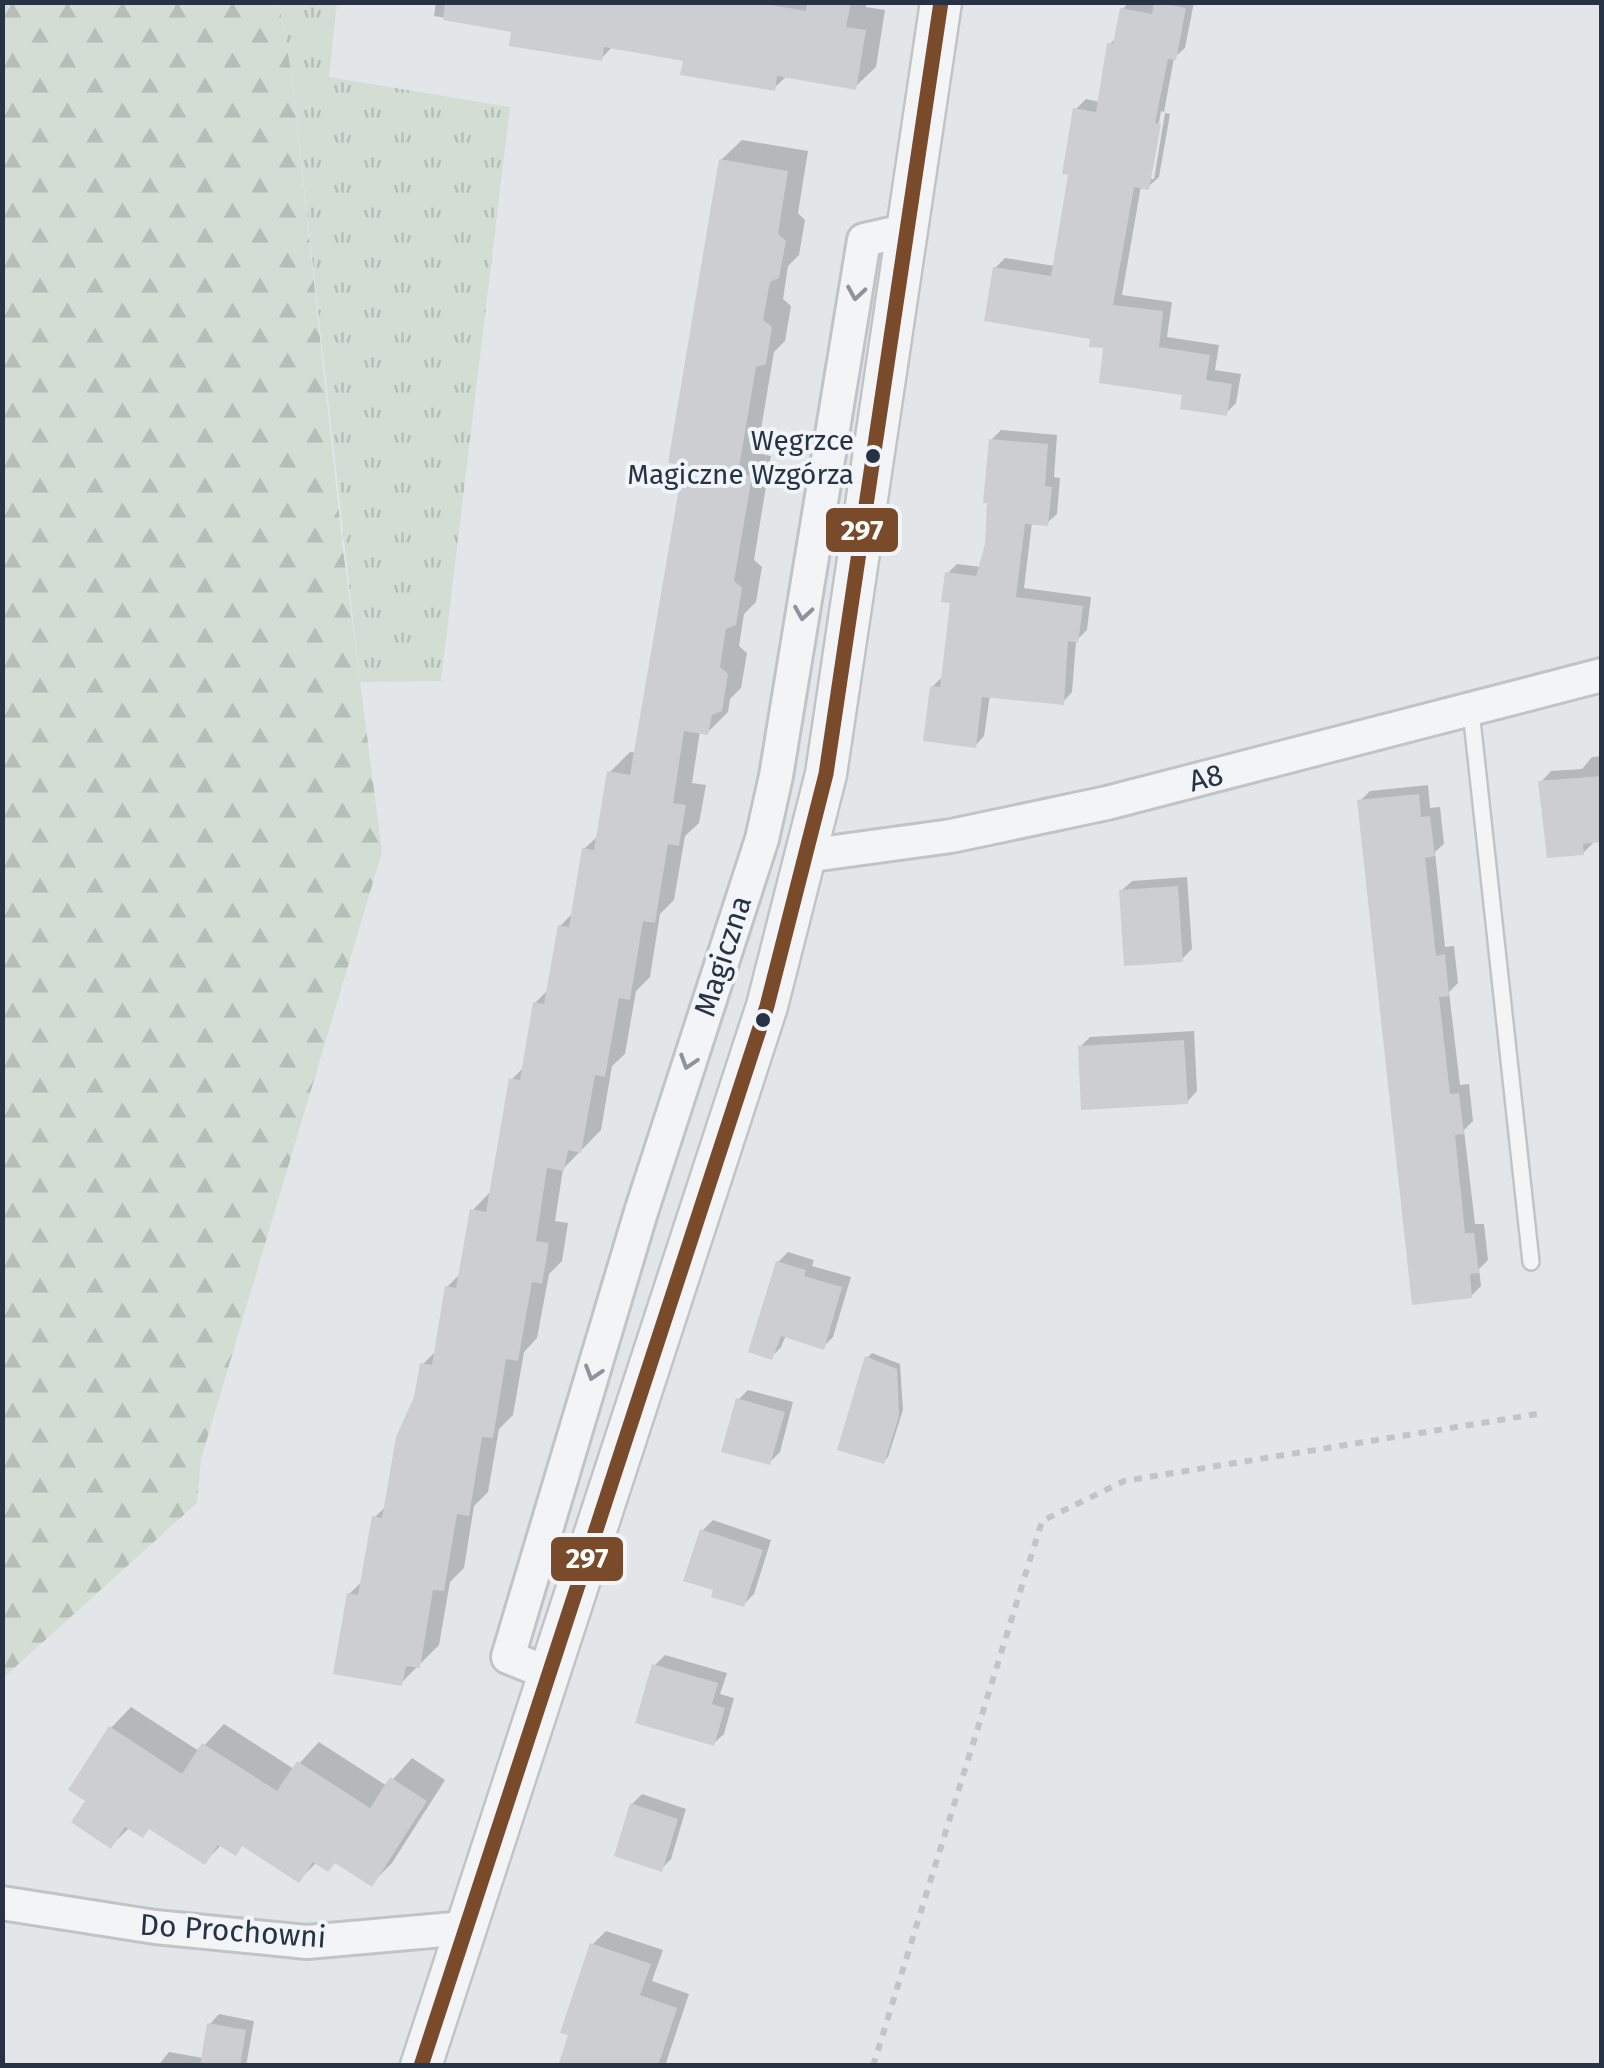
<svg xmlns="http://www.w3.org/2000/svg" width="1604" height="2068" viewBox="0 0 1604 2068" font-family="'Fira Sans',sans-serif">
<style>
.grass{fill:url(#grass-tufts)}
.forest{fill:url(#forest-firs)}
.shadow{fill:#0003}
.building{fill:#ccced2}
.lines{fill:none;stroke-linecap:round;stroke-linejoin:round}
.service-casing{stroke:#c1c4c7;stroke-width:20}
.minor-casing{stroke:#c1c4c7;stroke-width:38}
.tertiary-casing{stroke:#c1c4c7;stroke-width:45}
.path{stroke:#c2c4c9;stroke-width:6;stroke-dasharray:8 8;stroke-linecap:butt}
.service{stroke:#f3f4f6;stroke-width:15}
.minor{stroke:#f3f4f6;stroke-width:32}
.tertiary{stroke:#f3f4f6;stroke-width:40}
.bus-1-casing{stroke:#f1f4f8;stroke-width:22}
.bus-1{stroke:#7a4b2a;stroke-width:15}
.oneway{stroke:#8e939e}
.bus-dot{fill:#283245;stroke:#f1f4f8;stroke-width:4}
.labels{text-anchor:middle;stroke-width:8;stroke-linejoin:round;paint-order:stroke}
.bus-label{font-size:28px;fill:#283245;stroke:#f1f4f8;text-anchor:end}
.street-label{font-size:30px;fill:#283245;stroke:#f1f4f8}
.line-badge{stroke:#f1f4f8;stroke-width:4}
.badge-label{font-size:28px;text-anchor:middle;font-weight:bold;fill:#fff}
</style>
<defs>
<pattern id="grass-tufts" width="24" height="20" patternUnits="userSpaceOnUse" patternTransform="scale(2.5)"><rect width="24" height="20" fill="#d3ddd4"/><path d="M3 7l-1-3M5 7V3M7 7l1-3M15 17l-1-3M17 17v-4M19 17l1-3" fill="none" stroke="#b5beb7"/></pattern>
<pattern id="forest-firs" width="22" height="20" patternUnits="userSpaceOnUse" patternTransform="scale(2.5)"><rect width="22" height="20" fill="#d3ddd4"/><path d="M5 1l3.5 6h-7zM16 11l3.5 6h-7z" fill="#b5beb7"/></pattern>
</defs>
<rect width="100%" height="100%" fill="#e3e6e9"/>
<path class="grass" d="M279,3H337L329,77L510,107L441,681L360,682L291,71Z"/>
<path class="forest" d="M3,2L279,3L291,71L343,549L382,852L201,1459L197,1503L3,1678Z"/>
<path class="shadow" d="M436,2H866V7L885,10L876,67L855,87L787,76L774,88L686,58L613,46L601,59L514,29L434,16Z
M1129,2H1194L1185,48L1174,58L1164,112L1161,111L1149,179H1154L1165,113L1170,114L1159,177L1148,187L1141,186L1122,295L1172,302L1167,337L1219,345L1215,370L1241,374L1236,403L1226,413L1106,346L995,268L1005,258L1055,266L1070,173L1076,109L1086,99L1100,102L1109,45L1116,38L1122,10Z
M742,140L808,151L798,213L805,220L799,255L788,266L783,299L791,306L785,341L774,352L757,453L771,456L754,560L762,567L756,602L744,614L739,646L747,653L741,688L730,699L728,712L707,733L700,731L692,783L706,785L699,823L685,836L674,900L660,914L650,977L636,991L625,1054L612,1066L601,1130L563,1169L555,1221L568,1223L562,1261L549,1274L537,1338L524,1352L513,1415L499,1429L488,1492L474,1506L464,1568L450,1582L439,1645L401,1683L349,1594L363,1581L374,1518L388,1504L417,1398L423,1364L437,1350L447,1287L462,1272L472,1211L492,1190L511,1080L525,1066L535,1003L549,989L560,926L574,912L584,849L599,835L609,773L630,752L637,753L686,463L721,160Z
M1001,430L1057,435L1054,477L1060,478L1057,514L1047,523L1032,522L1024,588L1091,597L1087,630L1076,641L1072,692L1063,702L990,695L984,736L975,746L932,687L942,677L952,601L948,573L957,564L981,567L987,545L991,440Z
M1602,756V840L1593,843L1583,853L1541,782L1551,771L1582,769L1592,757Z
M1428,785L1430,808L1440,807L1444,844L1435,852L1445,947L1454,946L1458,983L1449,992L1460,1085L1469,1084L1473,1121L1464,1130L1475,1224H1484L1488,1260L1479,1269L1481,1286L1471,1296L1360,801L1370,791Z
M1187,877L1192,949L1182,959L1121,891L1132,881Z
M1194,1031L1197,1091L1187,1102L1080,1047L1090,1037Z
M788,1252L814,1260L812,1266L851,1277L833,1337L823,1347L786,1335L781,1347L771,1358L778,1262Z
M872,1353L900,1364L903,1410L888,1457L883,1462L868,1357Z
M748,1390L793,1402L780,1452L770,1462L738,1400Z
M713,1520L771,1540L754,1594L743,1605L703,1530Z
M665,1655L727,1673L720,1694L734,1698L724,1734L713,1744L655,1665Z
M131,1707L199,1751L224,1724L294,1769L319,1742L387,1786L412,1758L445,1780L392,1863L372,1883L336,1861L317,1862L299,1880L244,1844H222L205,1862L151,1827H130L111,1846L88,1800L111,1728Z
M642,1794L686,1809L671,1859L661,1869L632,1804Z
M606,1931L663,1950L652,1981L689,1994L665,2066H561L593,1944Z
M219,2014L254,2021L246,2066H158L169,2052L203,2058L210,2024Z"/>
<path class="building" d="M445,2H754L806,11L807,2H851L846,27L866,30L856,90L777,76L775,91L680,75L683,61L604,47L602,61L509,46L511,32L443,20Z
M1154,2L1186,8L1176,60L1168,59L1155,123L1161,124L1149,190L1134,187L1113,305L1163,311L1159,347L1210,355L1206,380L1232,384L1227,416L1180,409L1182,395L1099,383L1103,348L1089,347L1090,339L984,321L993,267L1051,276L1068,175L1062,174L1073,108L1096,112L1107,43L1113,44L1120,8L1152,14Z
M719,159L788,171L778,234L786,241L779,278L770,282L763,320L772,327L766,364L756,367L738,473L752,476L734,581L742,588L736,625L726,629L720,667L728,674L722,711L712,715L708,735L684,731L673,803L686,805L679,846L668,844L655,923L643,921L630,1000L619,998L605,1077L595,1075L581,1153L568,1150L564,1171L547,1168L536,1241L549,1243L542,1284L532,1282L518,1361L506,1359L493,1438L482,1437L469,1516L457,1514L444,1591L433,1590L420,1668L406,1666L402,1686L333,1674L347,1593L358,1595L372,1516L382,1518L396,1437L414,1397L420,1363L432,1365L445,1286L456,1288L470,1209L486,1212L509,1078L520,1080L533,1002L544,1004L558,925L569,927L582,848L594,850L607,771L630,775L683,465L668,463Z
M989,439L1048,444L1045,486L1052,487L1048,526L1025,524L1016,597L1083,606L1078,643L1068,641L1064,705L982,697L976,748L923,741L930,686L940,687L950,603L941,602L945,572L976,576L985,544L987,503H983Z
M1602,776V842L1583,844L1584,855L1547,858L1538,781Z
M1419,794L1421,817L1430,816L1435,856L1425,858L1436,956L1445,954L1449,996L1439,997L1450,1094L1459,1093L1464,1134L1455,1135L1465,1233H1474L1479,1273L1470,1274L1472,1298L1412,1305L1357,800Z
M1178,886L1183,962L1124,966L1119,890Z
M1184,1040L1188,1104L1081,1110L1078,1046Z
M776,1261L806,1270L804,1276L842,1287L824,1350L781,1336L783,1331L772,1360L748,1352Z
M865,1356L897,1369L899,1416L884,1464L837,1450Z
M736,1398L785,1412L770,1465L721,1452Z
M700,1529L763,1550L744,1607L711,1597L713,1590L683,1581Z
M652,1664L718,1683L712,1704L725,1708L714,1746L635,1723Z
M109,1726L182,1774L202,1743L277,1791L297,1761L370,1808L390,1777L427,1801L372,1887L335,1863L328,1872L313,1862L299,1883L242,1846L236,1856L218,1845L205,1865L149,1829L143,1838L125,1827L111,1849L71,1822L85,1801L68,1790Z
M630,1803L678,1819L662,1872L614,1856Z
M590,1943L651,1964L640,1995L677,2008L658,2066H558L568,2035L560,2033Z
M207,2023L246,2030L240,2066H200Z"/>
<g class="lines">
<g class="service-casing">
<path id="service" d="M1471,711L1531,1262"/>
</g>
<g class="minor-casing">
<path id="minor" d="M805,856L951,836L1107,803L1602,675
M548,1673L508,1657L641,1212L762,839L776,776L864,240L908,230
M2,1903L155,1927L307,1942L465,1928"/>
</g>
<g class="tertiary-casing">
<path id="tertiary" d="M421,2066L767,1006L826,774L941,2"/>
</g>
<path class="path" d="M873,2066L1042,1521L1124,1481L1543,1413"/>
<use href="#service" class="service"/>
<use href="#minor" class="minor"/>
<use href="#tertiary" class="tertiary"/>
<g class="bus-1-casing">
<path id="bus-1" d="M421,2066L767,1006L826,774L941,2"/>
</g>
<use href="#bus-1" class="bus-1"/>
</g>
<defs><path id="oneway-chevron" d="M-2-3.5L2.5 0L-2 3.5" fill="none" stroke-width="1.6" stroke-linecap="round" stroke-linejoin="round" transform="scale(2.5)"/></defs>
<g class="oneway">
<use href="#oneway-chevron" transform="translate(856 293) rotate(99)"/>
<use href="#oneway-chevron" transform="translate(803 613) rotate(99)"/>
<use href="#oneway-chevron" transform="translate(688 1062) rotate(108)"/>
<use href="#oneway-chevron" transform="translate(593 1373) rotate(107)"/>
</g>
<g class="bus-dot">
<circle cx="873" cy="456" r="9"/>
<circle cx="763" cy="1020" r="9"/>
</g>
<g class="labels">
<g class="bus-label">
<text x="854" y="450">Węgrzce<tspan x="854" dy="34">Magiczne Wzgórza</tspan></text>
</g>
<g class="street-label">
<text transform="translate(1206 778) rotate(-14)" y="10">A8</text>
<text transform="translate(723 956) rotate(-72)" y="10">Magiczna</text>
<text transform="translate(233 1931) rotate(4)" y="10">Do Prochowni</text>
</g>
</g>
<g class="line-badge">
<rect x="824" y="506" width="76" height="48" rx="10" fill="#7a4b2a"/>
<rect x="549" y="1535" width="76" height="48" rx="10" fill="#7a4b2a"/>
</g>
<g class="badge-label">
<text x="862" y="540">297</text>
<text x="587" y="1568">297</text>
</g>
<rect width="1604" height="2068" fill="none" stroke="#283245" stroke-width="10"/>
</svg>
